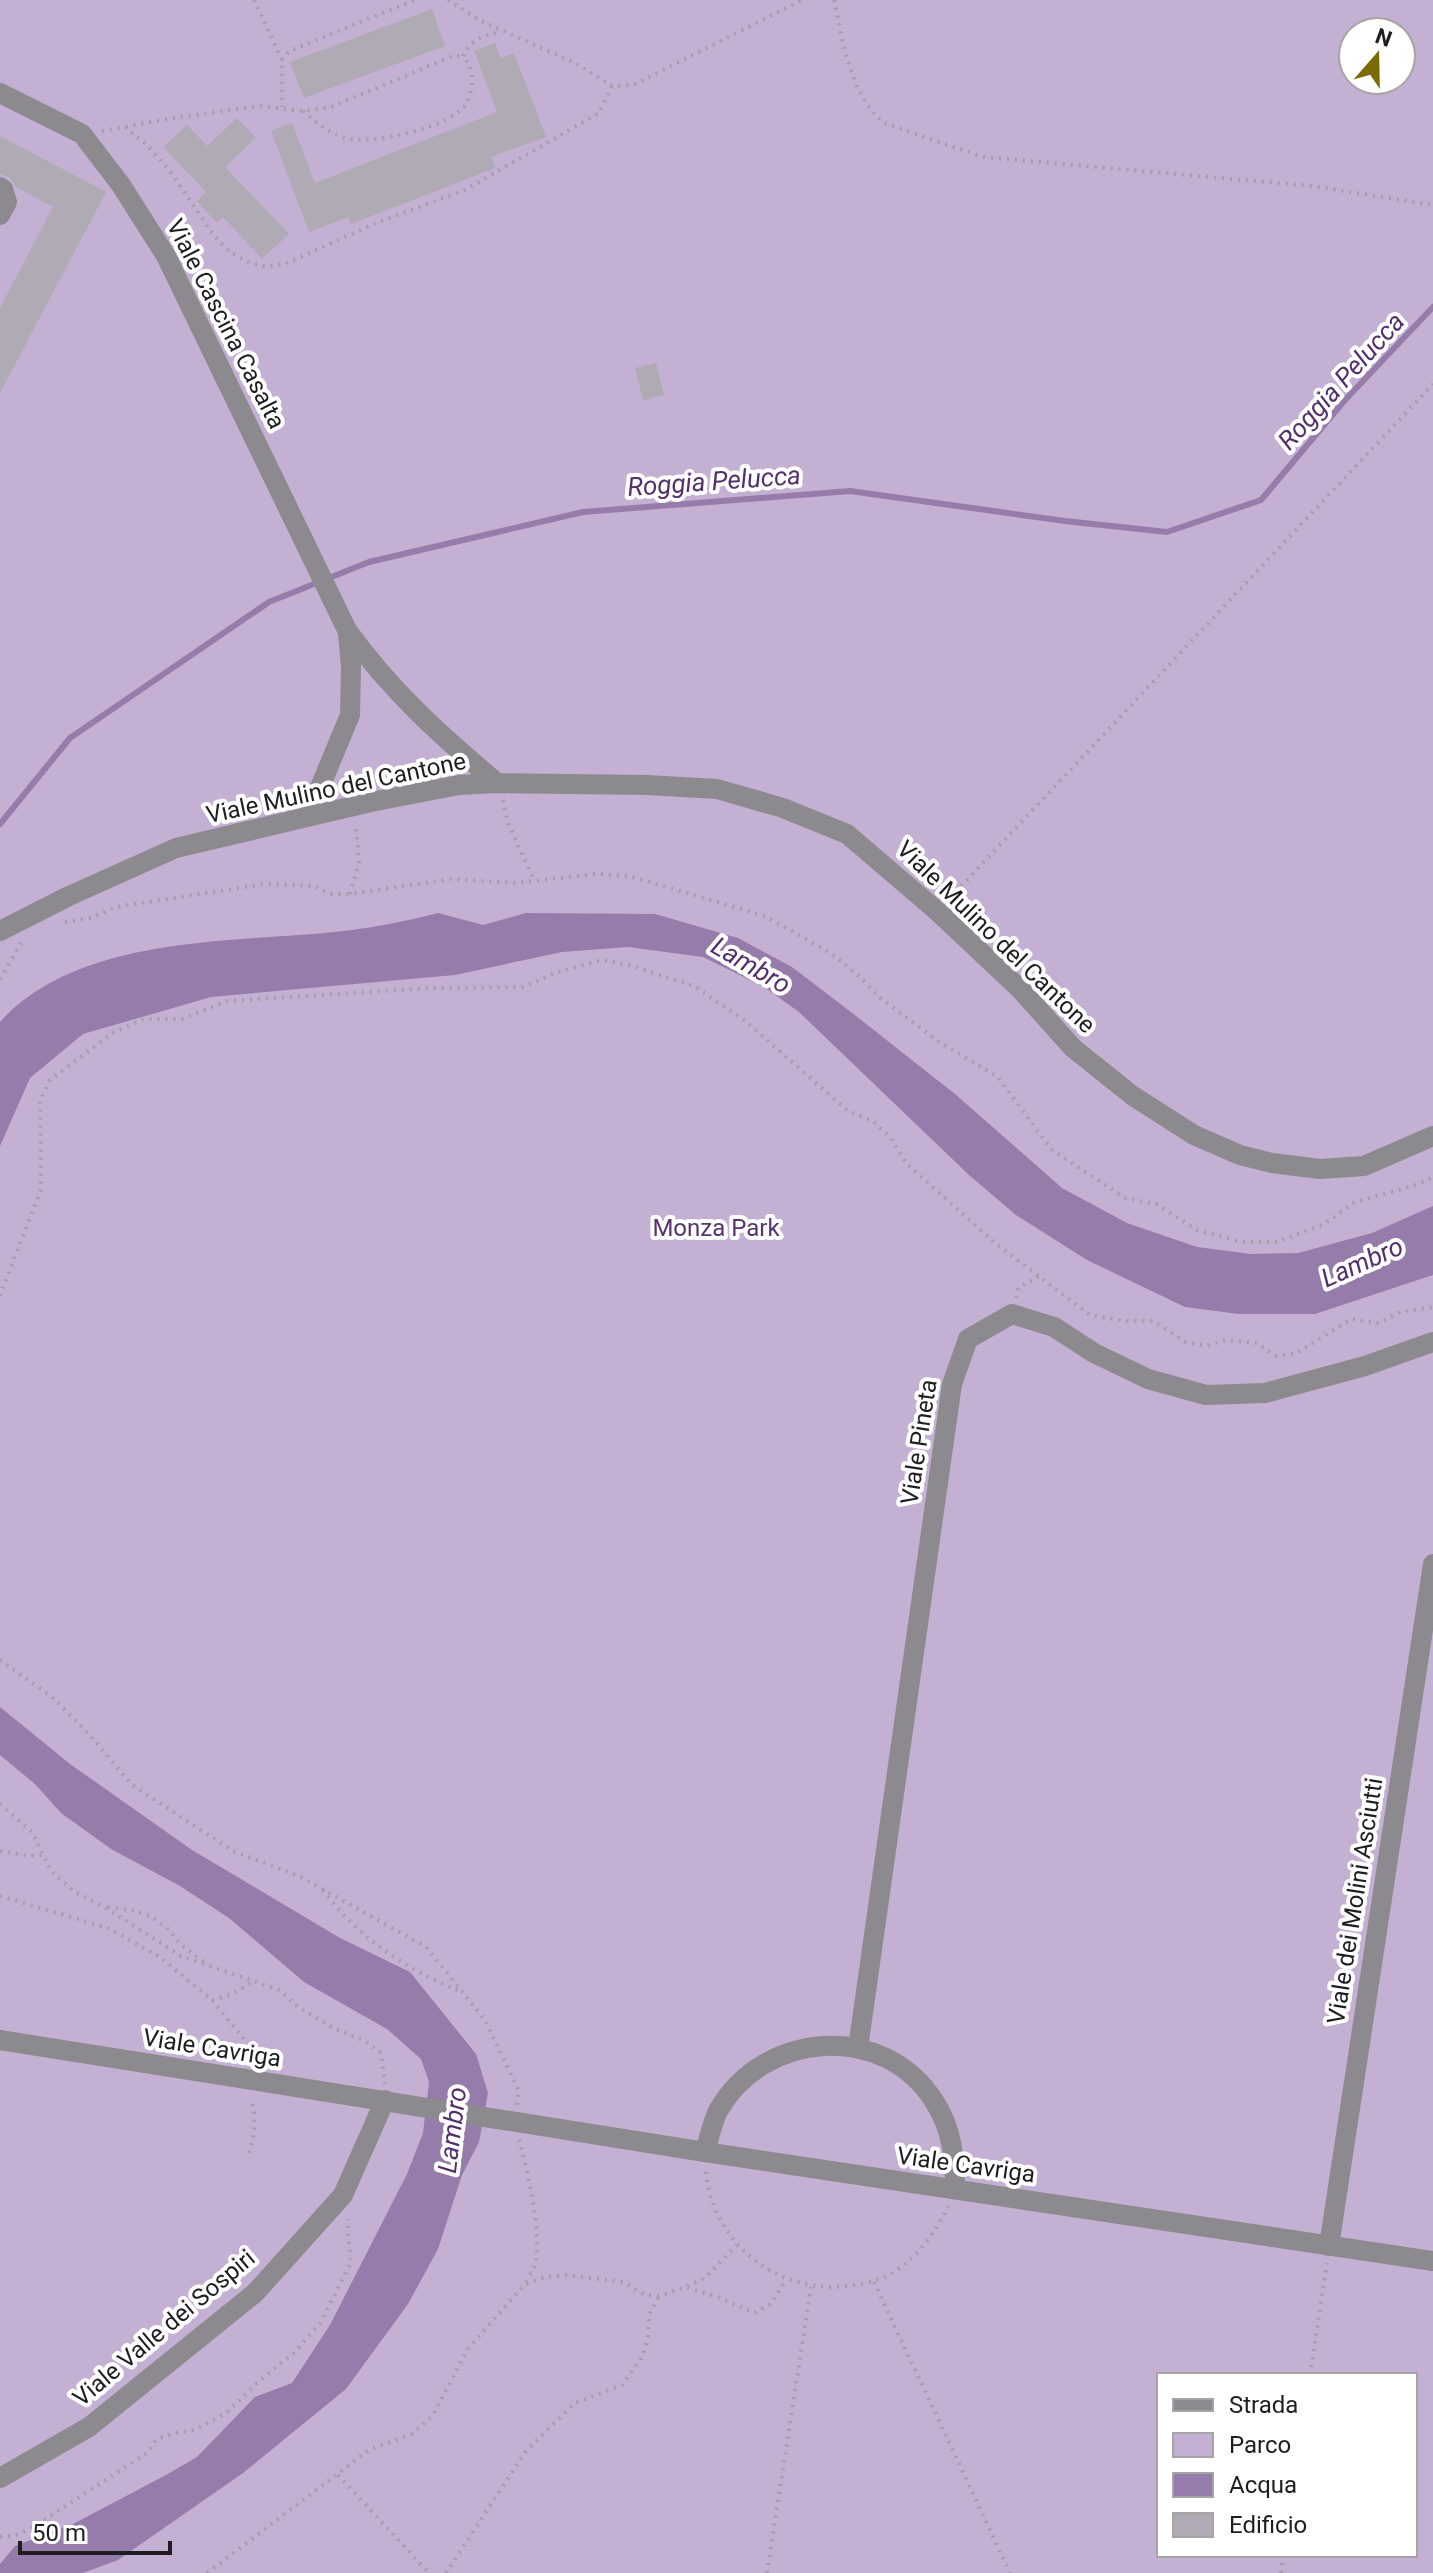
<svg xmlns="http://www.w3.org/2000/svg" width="1433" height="2573" viewBox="0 0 1433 2573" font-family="Roboto,sans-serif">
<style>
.green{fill:#c3b0d3;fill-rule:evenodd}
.water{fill:#967caa}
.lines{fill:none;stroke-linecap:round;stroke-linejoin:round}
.stream{stroke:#967caa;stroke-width:6}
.building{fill:#afaab4}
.path{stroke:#a39ea7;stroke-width:4;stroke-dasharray:2 6;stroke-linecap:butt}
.minor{stroke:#8d8a8f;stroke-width:20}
.labels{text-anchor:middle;stroke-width:8;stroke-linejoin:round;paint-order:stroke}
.street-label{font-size:24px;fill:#1f1d21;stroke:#fff}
.park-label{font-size:24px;fill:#56336f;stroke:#fff}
.water-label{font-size:26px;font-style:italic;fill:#53306b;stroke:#fff}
</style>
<rect width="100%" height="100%" fill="#e9e3ee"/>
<path class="green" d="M0,0H1433V2573H0ZM1353,32H1401V80H1353ZM1159,2375H1415V2555H1159Z"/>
<path class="water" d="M438,913L483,925L526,913L655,914L738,938L792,967L856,1016L955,1094L1062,1188L1127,1223L1197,1247L1251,1254L1298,1253L1372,1233L1433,1206V1275L1315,1314H1239L1185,1307L1087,1260L1016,1215L969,1175L799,1012L764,987L703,957L628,947L562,952L455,975L211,997L83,1034L30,1078L0,1146V1022C70,944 202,942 299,935C346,932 393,925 438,913Z
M0,1707L70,1764L192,1850L340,1938L410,1972L476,2054L488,2093L479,2142L462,2175L438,2249L408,2304L346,2389L243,2473L118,2560L83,2573H0V2564L15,2546L73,2524L166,2475L197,2457L255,2397L292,2383L330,2325L407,2174L423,2133L429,2082L421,2059L387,2029L304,1982L229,1918L180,1886L111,1849L61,1813L35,1784L0,1755Z"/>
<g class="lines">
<path class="stream" d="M0,824L70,738L269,602L369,562L583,512L850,491L1065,521L1167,532L1261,500L1345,400L1433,307"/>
</g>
<path class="building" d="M432,9L445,46L304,98L290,62Z
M495,43L501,58L514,53L546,137L491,157L495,168L351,224L349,217L309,232L271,131L292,123L315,183L497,112L474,51Z
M237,118L256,138L225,167L289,234L262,259L223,217L217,223L197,201L206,192L163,147L187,125L207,146Z
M0,136L106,192L0,393V308L53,207L16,187L10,178L0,174Z
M656,363L664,395L643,400L635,368Z"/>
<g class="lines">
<path class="path" d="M254,0L282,60V107
M448,0L481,21L577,64L612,86L633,85L802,0
M834,0C843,41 850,95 884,123L983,157L1312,186L1433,205
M463,56C471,39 484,35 502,32
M282,60L289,51L415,0
M303,111C316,122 328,133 345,138C374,145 443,129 464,107C469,101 471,92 472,84C473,72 470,65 463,56
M125,127L148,146L172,174L215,237L230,252L250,263L267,267L285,264L376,223L465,190L599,113L612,86
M102,131L172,118L260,106L303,111L331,107L453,56H463
M503,800L508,823L534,880
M350,894L359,862L356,826
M950,898L1433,384
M65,922L91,918L116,907L264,884L315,886L330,894H350L451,879L517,883L595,874L629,876L765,916L832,954L860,977L879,997L938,1041L998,1077L1051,1149L1125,1198L1156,1204L1197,1230L1241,1242H1277L1324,1224L1355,1202L1416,1185L1433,1177
M0,979L21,943
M0,1296L41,1189L40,1101L50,1080L114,1032L144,1019H182L227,1001L432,988L523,987L558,972L601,960L629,965L694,986L744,1020L848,1111L873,1121L890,1137L907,1164L995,1243L1090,1315L1125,1321H1153L1186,1342L1206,1346L1226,1340L1256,1343L1276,1356L1297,1353L1351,1319L1379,1323L1400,1312L1433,1307
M1016,1298L1018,1288L1039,1276
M0,1660L52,1697L88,1733L132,1785L233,1851L301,1877L426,1947L485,2020L519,2091L517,2105
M0,1804L32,1832L51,1871L75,1892L101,1905L181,1956L279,1990L298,2007L333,2028L365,2041L381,2053L385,2084
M0,1851L30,1856L43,1855
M323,1890C358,1938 407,1970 462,1992
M0,1896L108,1928L160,1957L212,2000L243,2038L252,2061
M108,1907L136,1911L152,1917L167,1928L180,1944L207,1964
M212,2000L230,1995L253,1982
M519,2140C528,2172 541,2229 536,2262C534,2269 528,2278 524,2285
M249,2153C255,2133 257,2118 251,2098
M706,2172C712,2244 782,2298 853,2285C867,2283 881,2280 894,2272C917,2257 937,2231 948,2206
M874,2282L1010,2573
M687,2286L706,2277L737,2245
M1310,2375L1327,2263
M338,2475L429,2573
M0,2537L16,2535L32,2528L147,2453L157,2439L175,2433L195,2430L226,2413L260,2380L295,2352L320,2323L351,2263L347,2219
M207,2573L369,2450L412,2434L433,2415L467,2350L524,2285L545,2277L567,2275L623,2282L645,2295L659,2296L685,2287L718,2297L754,2313L771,2304L786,2279
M446,2573L526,2451L575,2403L622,2385L643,2356L648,2337L649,2315L659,2296
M767,2573L811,2287
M1281,2573L1283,2555"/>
<path class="minor" d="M0,93L82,134L121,185L166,256L347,630C392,692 439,734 497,783
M0,187L3,189L7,202L0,215
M308,816L350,715L351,667L348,634
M0,931L69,896L176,848L371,802L459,785L497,783L647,785L717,789L783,808L847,834L937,911L1021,990L1073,1048L1133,1096L1194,1135L1240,1155L1272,1163L1320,1169L1364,1166L1433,1136
M0,2040L705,2152L1433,2261
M858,2048L952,1384L968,1339L1012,1314L1054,1327L1094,1353L1148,1379L1206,1395L1265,1393L1365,1366L1433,1342
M705,2152C709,2139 712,2123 718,2111C763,2031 883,2021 934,2101C952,2128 955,2158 955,2189
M1329,2246L1433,1564
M0,2478L89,2427L255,2293L343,2195L385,2100"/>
</g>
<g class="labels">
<g class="street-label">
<text transform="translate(226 324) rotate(63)" y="8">Viale Cascina Casalta</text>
<text transform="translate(336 788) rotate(-12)" y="8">Viale Mulino del Cantone</text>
<text transform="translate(996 937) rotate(44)" y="8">Viale Mulino del Cantone</text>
<text transform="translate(919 1442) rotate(-81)" y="8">Viale Pineta</text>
<text transform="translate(1355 1901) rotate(-81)" y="8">Viale dei Molini Asciutti</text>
<text transform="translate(212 2048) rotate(9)" y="8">Viale Cavriga</text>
<text transform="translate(966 2165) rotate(8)" y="8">Viale Cavriga</text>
<text transform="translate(164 2328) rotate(-40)" y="8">Viale Valle dei Sospiri</text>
</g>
<g class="park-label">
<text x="716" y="1236">Monza Park</text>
</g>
<g class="water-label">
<text transform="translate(1341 381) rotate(-48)" y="9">Roggia Pelucca</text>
<text transform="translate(714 481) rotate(-4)" y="9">Roggia Pelucca</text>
<text transform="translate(751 965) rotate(30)" y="9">Lambro</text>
<text transform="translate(1362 1262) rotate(-24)" y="9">Lambro</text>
<text transform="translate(452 2130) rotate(-83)" y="9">Lambro</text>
</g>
</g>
<rect x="1157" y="2373" width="260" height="184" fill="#ffffff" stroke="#a5a5a6" stroke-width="2"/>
<rect x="1173" y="2399" width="40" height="12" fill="#8d8a8f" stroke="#a5a5a6" stroke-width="2"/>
<text x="1229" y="2413" font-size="24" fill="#1f1d21">Strada</text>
<rect x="1173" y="2433" width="40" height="24" fill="#c3b0d3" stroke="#a5a5a6" stroke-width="2"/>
<text x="1229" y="2453" font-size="24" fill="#1f1d21">Parco</text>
<rect x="1173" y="2473" width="40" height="24" fill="#967caa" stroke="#a5a5a6" stroke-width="2"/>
<text x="1229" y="2493" font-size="24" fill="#1f1d21">Acqua</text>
<rect x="1173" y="2513" width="40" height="24" fill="#afaab4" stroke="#a5a5a6" stroke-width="2"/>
<text x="1229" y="2533" font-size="24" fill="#1f1d21">Edificio</text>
<g transform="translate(1377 56) rotate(20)"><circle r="38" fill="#ffffff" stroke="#a5a5a6" stroke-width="2"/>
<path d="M0-6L14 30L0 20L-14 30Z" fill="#796a02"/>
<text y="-12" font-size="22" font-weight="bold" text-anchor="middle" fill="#1f1d21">N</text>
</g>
<path d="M20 2541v12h150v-12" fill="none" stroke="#1f1d21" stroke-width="4"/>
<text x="32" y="2541" font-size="24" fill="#1f1d21" stroke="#ffffff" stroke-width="6" paint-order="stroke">50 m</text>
</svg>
